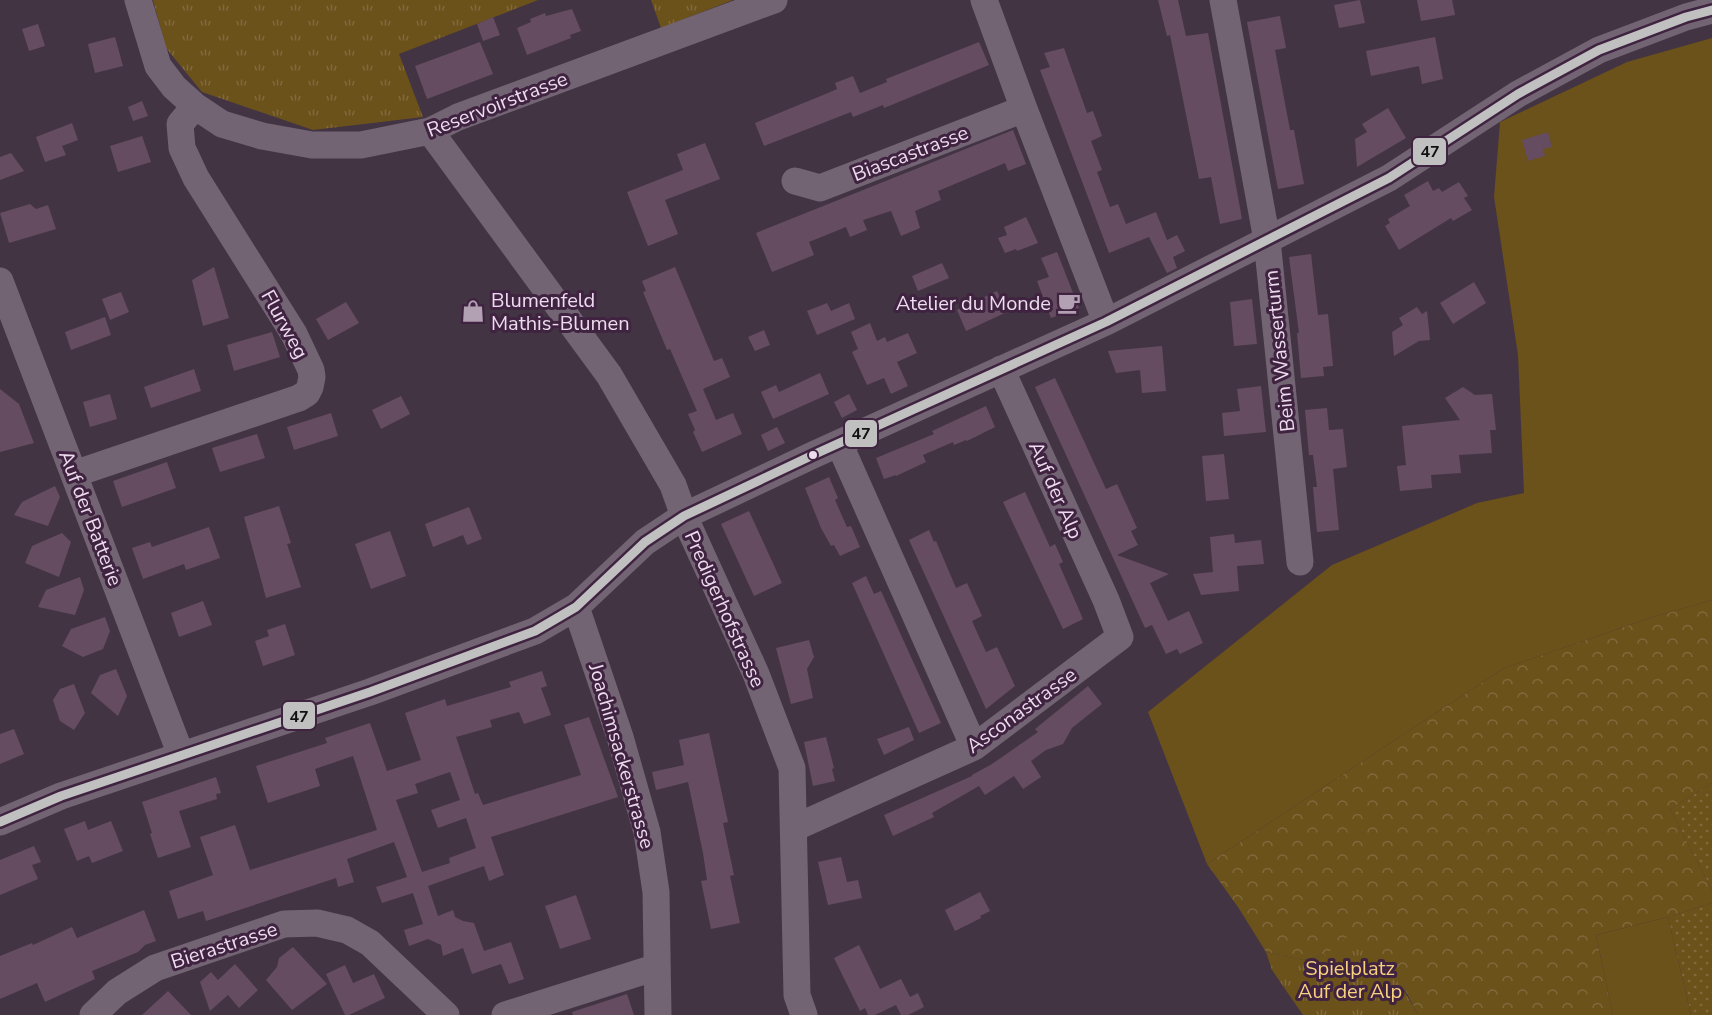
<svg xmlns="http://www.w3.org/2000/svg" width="1712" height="1015" viewBox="0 0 1712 1015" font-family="'Nunito Sans',sans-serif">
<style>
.grass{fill:url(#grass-dots)}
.forest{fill:url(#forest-crowns)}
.park{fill:url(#park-tufts)}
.garden{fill:#6b511a}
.building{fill:#654c60;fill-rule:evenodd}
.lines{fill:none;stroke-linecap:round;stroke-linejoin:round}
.minor{stroke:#736474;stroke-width:27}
.bus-1-casing{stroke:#3f2340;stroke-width:14}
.bus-1{stroke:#c0c0c0;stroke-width:9}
.bus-dot{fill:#eddcee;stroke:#3f2340;stroke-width:2}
.labels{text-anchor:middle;stroke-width:6;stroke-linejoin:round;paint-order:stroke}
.street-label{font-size:20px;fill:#eddcee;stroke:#3f2340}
.poi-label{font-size:20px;fill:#eddcee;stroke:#3f2340;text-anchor:start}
.park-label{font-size:20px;fill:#f8d17f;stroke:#3f2340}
.line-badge{stroke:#3f2340;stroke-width:2}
.pale-badge-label{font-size:16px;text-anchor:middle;font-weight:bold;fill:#111}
</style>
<defs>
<pattern id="grass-dots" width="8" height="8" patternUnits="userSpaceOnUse" patternTransform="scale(1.5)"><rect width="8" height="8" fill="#6b511a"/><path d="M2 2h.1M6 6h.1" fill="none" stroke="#80693c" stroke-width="1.8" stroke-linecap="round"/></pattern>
<pattern id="forest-crowns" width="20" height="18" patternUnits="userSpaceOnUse" patternTransform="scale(1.5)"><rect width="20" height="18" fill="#6b511a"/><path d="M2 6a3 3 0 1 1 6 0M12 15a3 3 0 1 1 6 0" fill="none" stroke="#80693c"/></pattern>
<pattern id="park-tufts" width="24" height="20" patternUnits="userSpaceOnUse" patternTransform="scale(1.5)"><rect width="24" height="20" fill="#6b511a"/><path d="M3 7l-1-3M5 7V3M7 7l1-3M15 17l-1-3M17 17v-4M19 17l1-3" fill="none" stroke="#80693c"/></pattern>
</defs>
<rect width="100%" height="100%" fill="#433444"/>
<path class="grass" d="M1712,783V890L1670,809Z
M1712,903V1015H1691L1668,917Z"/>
<path class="forest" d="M1712,600V783L1670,809L1712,890V903L1668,917L1596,935L1613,1015H1418L1405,990L1325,955L1303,960L1266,952L1238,907L1207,864L1504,668L1650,618Z"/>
<path class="park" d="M153,0H538L399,54L423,117L313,130L202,92L166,48Z
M651,0H733L661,28Z
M1348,936C1381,957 1400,981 1418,1015H1303L1272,970L1266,952L1303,960L1325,955Z"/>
<path class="garden" d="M1712,38V600L1650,618L1504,668L1207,864L1148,712L1332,565L1477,503L1524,493L1518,355L1494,197L1500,122L1627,62Z
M1668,917L1691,1015H1613L1596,935Z"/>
<path class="building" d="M1158,0H1178L1186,36L1208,33L1242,219L1220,224L1211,177L1199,179L1170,35L1167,36Z
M1360,0L1365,23L1339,28L1334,5Z
M1417,0H1452L1455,15L1421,21Z
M572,9L581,31L570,35L571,38L527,55L517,28L531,22L530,19L545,13L546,16Z
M1280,16L1286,48L1275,50L1290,130H1294L1304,184L1278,189L1247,22Z
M493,17L500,35L483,41L477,24Z
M38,24L45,46L29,51L22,29Z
M115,37L123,66L95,73L88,44Z
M1435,37L1443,79L1422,84L1419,66L1371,76L1366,51Z
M480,42L493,74L427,99L415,66Z
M979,42L989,65L884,108L883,105L853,117L851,112L764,146L755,123L828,93L837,89L835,83L853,76L860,93L887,82L886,79Z
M1064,48L1087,113L1093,111L1102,136L1091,141L1102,170L1097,172L1110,207L1118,204L1126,224L1156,212L1167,240L1177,235L1185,251L1173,257L1177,268L1167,273L1149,237L1109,253L1040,70L1050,67L1044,53Z
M142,101L148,116L133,121L128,107Z
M1388,108L1406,138L1357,167L1355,139L1367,132L1362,124Z
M72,123L78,140L62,146L66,155L45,162L36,137Z
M1013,130L1026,164L1008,171L1005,163L938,191L941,200L915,211L920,228L901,236L891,211L863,220L867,230L850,237L846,227L809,242L814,255L772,272L756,233Z
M1548,132L1552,147L1543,149L1545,156L1528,161L1522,140Z
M142,136L151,162L118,172L110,146Z
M705,143L720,179L665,200L678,234L648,246L627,192L683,170L677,154Z
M11,153L24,171L0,180V157Z
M1428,181L1433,191L1439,188L1442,192L1459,182L1468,196L1464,198L1472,210L1453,221L1451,218L1399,250L1385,226L1390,223L1388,219L1410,206L1404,195Z
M30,204L36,209L48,205L56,229L9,243L0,213Z
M1026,217L1038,243L1017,251L1016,249L1005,253L998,238L1007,235L1004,227Z
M1057,252L1079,308L1051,318L1037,281L1049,277L1041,258Z
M1311,254L1318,315L1328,314L1333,366L1323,367L1324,376L1301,378L1297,333H1299L1289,257Z
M942,263L949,278L918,291L912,276Z
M214,267L229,318L203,326L192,280Z
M675,267L714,361L722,358L730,377L703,389L716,420L733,413L742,434L702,452L693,432L695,430L688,414L697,411L670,349L667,350L643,292L646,291L642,281Z
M1474,282L1486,303L1453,324L1440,303Z
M997,291L1007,312L966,331L957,310Z
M121,292L129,312L110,320L102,299Z
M1252,299L1257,344L1234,346L1230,302Z
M346,302L359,323L328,340L316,319Z
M827,303L831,311L849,303L855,319L817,335L807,311Z
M1417,307L1422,314L1427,311L1430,340L1419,341L1394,356L1392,332L1403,325L1399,318Z
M105,317L111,335L71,350L65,332Z
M870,323L877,341L885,337L887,342L908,333L917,353L897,362L908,386L891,394L884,378L867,385L852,352L858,349L851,332Z
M764,330L770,345L755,351L748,337Z
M272,332L280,357L234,371L227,345Z
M1162,346L1166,391L1142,393L1140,370L1116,373L1108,351Z
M194,369L201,391L151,408L144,387Z
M820,373L829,394L773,419L761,392L776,385L779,392Z
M1055,378L1106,489L1117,484L1137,528L1131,531L1138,545L1117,555L1169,574L1150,583L1168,621L1189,611L1203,643L1180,654L1177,649L1166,654L1152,625L1145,628L1035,387Z
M1261,386L1266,432L1224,436L1222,413L1240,411L1237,389Z
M1463,387L1475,395L1492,394L1496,430H1490L1492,453L1459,455L1461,473L1431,475L1432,488L1400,491L1397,466L1406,465L1402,426L1460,420L1445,398Z
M0,389L19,404L34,443L0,452Z
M110,394L117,419L90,427L83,402Z
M849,394L857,410L842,418L834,402Z
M401,396L410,414L381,429L372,410Z
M986,406L995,427L967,441L966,440L954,445L953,442L923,455L926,462L896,476V475L884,479L876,458L934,434L932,431Z
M1327,408L1329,430L1343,429L1347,467L1333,469L1339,530L1317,532L1313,487H1317L1313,455H1309L1305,410Z
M331,413L338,436L294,450L287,427Z
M777,427L785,443L768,451L761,435Z
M257,434L265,458L220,472L212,448Z
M1224,454L1229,499L1206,501L1202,456Z
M167,462L176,488L122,507L113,481Z
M829,477L838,498L835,500L847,527L851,526L860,547L840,556L834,545L831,546L821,528L805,488Z
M55,486L60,497L48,526L14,515L22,502Z
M1025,492L1050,547L1055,544L1063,562L1059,564L1083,619L1063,629L1003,502Z
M279,506L291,543L287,544L301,587L266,598L244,517Z
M469,507L482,539L467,545L463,535L433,547L425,524Z
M749,511L782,583L754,596L721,524Z
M209,527L220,558L186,570L184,564L143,579L132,548L150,542L152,547Z
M929,530L934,542L936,541L956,588L967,583L982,616L972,621L986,652L997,647L1015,686L986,709L909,540Z
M390,531L406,576L371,589L355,544Z
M62,533L71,542L59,577L25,563L32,546Z
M1234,534L1235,543L1261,540L1264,564L1237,566L1239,591L1201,595L1193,574L1213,572L1210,537Z
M866,576L874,594L881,591L941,723L919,733L852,583Z
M80,577L84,590L75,615L38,607L46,590Z
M203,601L212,625L179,637L171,613Z
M105,617L110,631L103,649L83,657L62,646L71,629Z
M285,624L295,655L263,666L255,641L269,636L267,630Z
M809,640L814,657L807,669L813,698L791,704L776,648Z
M116,669L127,696L118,716L91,693L100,675Z
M542,671L547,686L541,688L551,715L524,724L519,712L490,720L492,727L456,737L475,794L478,793L483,805L581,775L564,725L589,717L618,797L491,837L504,875L489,881L484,866L428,886L438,916L453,910L455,917L463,921L474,923L484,951L511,942L524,979L509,984L501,964L472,974L463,948L443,956L441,945L428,939L409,946L404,930L423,924L413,893L382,903L376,887L407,877L394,842L347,859L354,882L338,887L336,878L206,921L203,911L178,919L169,891L213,875L200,837L235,825L250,870L377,830L353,756L315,769L320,786L268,803L256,766L327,743L325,738L370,723L387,771L421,760L405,713L445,699L447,706L511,687L509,682ZM450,772L460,800L431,810L438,828L466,818L476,848L449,858L450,863L422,872L396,800L418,793L415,784Z
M74,684L85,713L74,730L60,721L53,700L60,689Z
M1088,686L1102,704L1072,728L1063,744L1046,750L1031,761L1041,777L1023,789L1014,776L985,795L979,786L932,813L934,817L893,836L884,815L972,776V775L992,764L1038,732L1035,729Z
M909,727L914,740L884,755L877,739Z
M14,729L24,754L0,764V734Z
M709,733L728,822L723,823L734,875L730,876L740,923L711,929L701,881L707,880L703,853L688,782L656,790L652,772L684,765L679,740Z
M826,737L834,768L832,769L835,781L813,786L804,742Z
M216,777L221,793L216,794L217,799L179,811L191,847L158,858L150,834L152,833L142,802Z
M85,821L88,830L111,821L123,851L92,863L89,856L77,861L64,829Z
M34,846L41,862L32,865L38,879L0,895V860Z
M841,857L847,882L858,880L862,898L828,905L818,862Z
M980,892L990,911L980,916L981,918L955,931L945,910Z
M576,895L591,939L560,949L545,906Z
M144,910L156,941L145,945L138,952L92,971L95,979L45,1002L37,983L0,999V956L32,943L33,945L72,927L77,938Z
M859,945L880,989L901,979L910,997L918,993L924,1007L908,1015H901L896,1005L875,1015H868L865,1008L860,1011L834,958Z
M293,947L327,984L292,1010L266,980L277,967L279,958Z
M235,964L258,990L239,1008L228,995L210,1011L200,982L211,972L218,980Z
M345,965L353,983L374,974L385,998L349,1015H345L326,974Z
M168,991L191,1015H142Z
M627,994L634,1015H573L572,1012Z"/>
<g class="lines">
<path class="minor" d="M138,0L158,66L174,87L195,106L222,124L262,136L312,145H361L430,131L458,117L774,0
M984,0L1024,109L1106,322
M1223,0L1267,240L1300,562
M430,131L609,375L673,485L684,516L756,674L792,768L797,995L804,1015
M795,181L820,188L1024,109
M0,281L181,755
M839,443L974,747
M74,474L299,398L307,393L310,387L312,377L311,370L294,334L196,178L182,148L180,124L195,106
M576,607L620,737L647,832L656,892L658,1015
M0,822L61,796L370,692L535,631L576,607L645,542L684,516L813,455L1106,322L1389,178L1518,94L1599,50L1686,17L1712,10
M794,828L974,747L1120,637L1106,600L1001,369
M93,1015L117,992L155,968L284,924L317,923L347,930L370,943L446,1015
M505,1015L657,967"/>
<g class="bus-1-casing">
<path id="bus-1" d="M0,822L61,796L370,692L535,631L576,607L645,542L684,516L813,455L1106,322L1389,178L1518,94L1599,50L1686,17L1712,10"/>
</g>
<use href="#bus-1" class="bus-1"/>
</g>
<defs>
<g id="cafe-bare" transform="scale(1.8)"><path d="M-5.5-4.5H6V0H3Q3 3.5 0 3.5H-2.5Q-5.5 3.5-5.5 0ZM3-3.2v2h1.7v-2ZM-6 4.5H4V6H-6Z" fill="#b2a1b2" stroke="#3f2340" stroke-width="2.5" paint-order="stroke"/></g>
<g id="shop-bare" transform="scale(1.8)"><path d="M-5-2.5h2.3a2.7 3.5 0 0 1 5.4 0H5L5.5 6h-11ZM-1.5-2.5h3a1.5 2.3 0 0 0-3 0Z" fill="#b2a1b2" stroke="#3f2340" stroke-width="2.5" paint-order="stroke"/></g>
</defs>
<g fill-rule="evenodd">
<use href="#cafe-bare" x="1069" y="303"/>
<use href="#shop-bare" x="473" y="311"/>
</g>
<circle class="bus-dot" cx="813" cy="455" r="5"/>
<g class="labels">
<g class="street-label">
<text transform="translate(497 104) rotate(-21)" y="7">Reservoirstrasse</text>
<text transform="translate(910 153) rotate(-21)" y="7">Biascastrasse</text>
<text transform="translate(285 324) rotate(61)" y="7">Flurweg</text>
<text transform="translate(1279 351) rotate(-96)" y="7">Beim Wasserturm</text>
<text transform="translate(1056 490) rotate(66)" y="7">Auf der Alp</text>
<text transform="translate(91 518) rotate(69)" y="7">Auf der Batterie</text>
<text transform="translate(725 609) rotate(66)" y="7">Predigerhofstrasse</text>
<text transform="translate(1021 710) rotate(-36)" y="7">Asconastrasse</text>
<text transform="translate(622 756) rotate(74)" y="7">Joachimsackerstrasse</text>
<text transform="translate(224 945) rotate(-18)" y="7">Bierastrasse</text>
</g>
<g class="poi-label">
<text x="491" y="307">Blumenfeld<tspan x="491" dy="23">Mathis-Blumen</tspan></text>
<text x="1051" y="310" text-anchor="end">Atelier du Monde</text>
</g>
<g class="park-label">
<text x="1350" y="975">Spielplatz<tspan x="1350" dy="23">Auf der Alp</tspan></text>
</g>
</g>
<g class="line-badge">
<rect x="1412" y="137" width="35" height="29" rx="6" fill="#c0c0c0"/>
<rect x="844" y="419" width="34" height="29" rx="6" fill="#c0c0c0"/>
<rect x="282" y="701" width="34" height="29" rx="6" fill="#c0c0c0"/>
</g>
<g class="pale-badge-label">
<text x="1430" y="157">47</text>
<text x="861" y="439">47</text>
<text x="299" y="722">47</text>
</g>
</svg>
